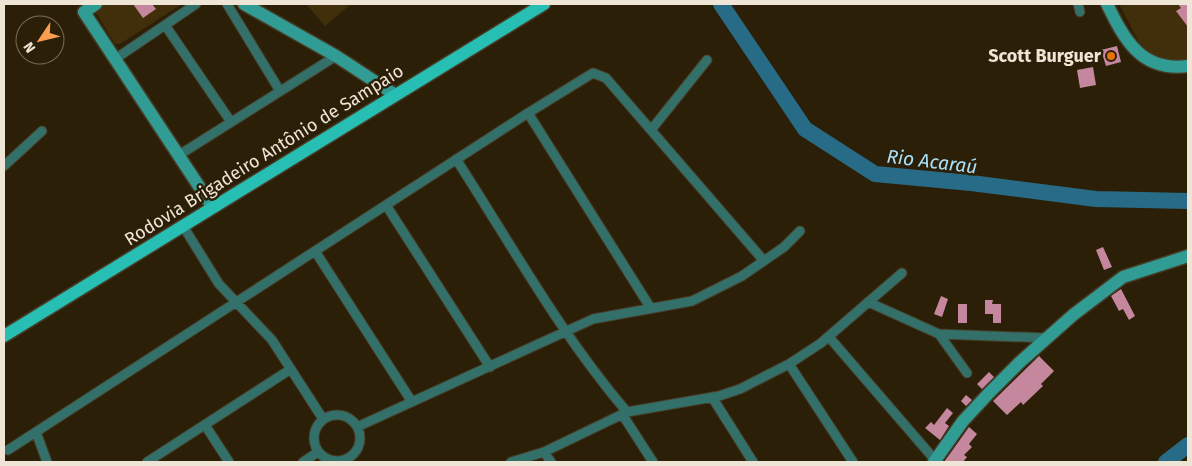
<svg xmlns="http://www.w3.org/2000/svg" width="1192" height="466" viewBox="0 0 1192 466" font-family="'Fira Sans',sans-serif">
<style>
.green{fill:#412e0b}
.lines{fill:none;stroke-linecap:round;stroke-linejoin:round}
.river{stroke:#276b87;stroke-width:16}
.building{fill:#c4879d}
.street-casing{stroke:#473b25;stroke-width:11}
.secondary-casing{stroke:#473b25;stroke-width:15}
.primary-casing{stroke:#473b25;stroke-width:15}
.street{stroke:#33706a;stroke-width:9}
.secondary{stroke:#319c93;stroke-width:12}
.primary{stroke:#27beb3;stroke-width:12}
.food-dot{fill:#e8710a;stroke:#2c1f08;stroke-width:2}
.labels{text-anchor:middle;stroke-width:5;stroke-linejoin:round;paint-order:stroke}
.poi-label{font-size:18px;font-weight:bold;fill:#eee5d7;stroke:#2c1f08;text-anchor:end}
.street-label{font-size:18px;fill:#eee5d7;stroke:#2c1f08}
.water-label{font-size:19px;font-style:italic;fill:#a9e0fa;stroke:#2c1f08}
</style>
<rect width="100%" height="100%" fill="#2c1f08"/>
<path class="green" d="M105,4H182L120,44H115L96,13L98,8Z
M306,4H351L325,26Z
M1119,4H1188V59L1173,64L1144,52Z"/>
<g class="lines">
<path class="river" d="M721,4L805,129L875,174L971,183L1096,199L1188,201
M1166,462L1188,445"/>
</g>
<path class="building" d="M133,4H152L156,9L143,18Z
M1178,4H1188V27L1176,11L1181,8Z
M1117,46L1121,62L1106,66L1101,50Z
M1093,67L1096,85L1080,88L1077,70Z
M1103,247L1112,267L1104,270L1096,250Z
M1121,289L1135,316L1129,320L1123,309L1119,311L1111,296Z
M941,296L948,299L942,317L934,314Z
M985,300H993L992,304H1001V323H993V314H985Z
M958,304H967V323H958Z
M1039,356L1054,371L1041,384L1043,386L1023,405L1021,402L1007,415L993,401Z
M989,372L994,377L982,389L977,384Z
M966,395L972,400L966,406L961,401Z
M947,408L953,413L945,423L949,426L940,440L925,428L931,422L934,425Z
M969,427L977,434L969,444L972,447L964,455L967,457L963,462H944Z"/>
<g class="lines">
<g class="street-casing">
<path id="street" d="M227,4L280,91
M1078,4L1080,12
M165,25L231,122
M115,59L196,4
M528,113L650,307
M651,130L707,60
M179,155L336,56
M456,159C511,244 561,335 627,412
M4,166L42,131
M386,205L490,367
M183,226L219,284L272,340L323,419
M315,251L412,402
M868,302L939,334L1047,338
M939,334L967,373
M829,337L935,460
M789,364L853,462
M712,397L753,462
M622,414L653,462
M314 438a23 23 0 1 1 46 0a23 23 0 1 1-46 0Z
M205,425L229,462
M357,427L593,319L692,301L742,276L784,247L800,231
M36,432L47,462
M8,450L528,113L593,73L606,78L764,261
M544,452L551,462
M147,462L291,369
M303,462L318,452
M511,462L544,452L627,412L719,396L740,389L789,364L821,343L902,273"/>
</g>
<g class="secondary-casing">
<path id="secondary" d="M96,4L84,12L212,206
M244,4L336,56L394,94
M1107,4C1125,41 1142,72 1188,66
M934,462L963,421L989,393L1020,362L1073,315L1123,277L1188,256"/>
</g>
<g class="primary-casing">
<path id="primary" d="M4,336L544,4"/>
</g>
<use href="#street" class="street"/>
<use href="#secondary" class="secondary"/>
<use href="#primary" class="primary"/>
</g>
<circle class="food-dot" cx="1111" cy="56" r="5"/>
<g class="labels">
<g class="poi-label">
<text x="1101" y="62">Scott Burguer</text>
</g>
<g class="street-label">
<text transform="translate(264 155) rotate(-32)" y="6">Rodovia Brigadeiro Antônio de Sampaio</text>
</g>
<g class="water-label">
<text transform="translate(932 161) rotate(7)" y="7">Rio Acaraú</text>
</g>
</g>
<rect width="1192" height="466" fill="none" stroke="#eee5d7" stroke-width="10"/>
<g transform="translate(40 40) rotate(235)"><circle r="24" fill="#2c1f08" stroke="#7a6e5b"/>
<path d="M0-4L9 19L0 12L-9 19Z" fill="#fb9e50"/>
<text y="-8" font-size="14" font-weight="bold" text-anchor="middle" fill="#eee5d7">N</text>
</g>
</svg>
